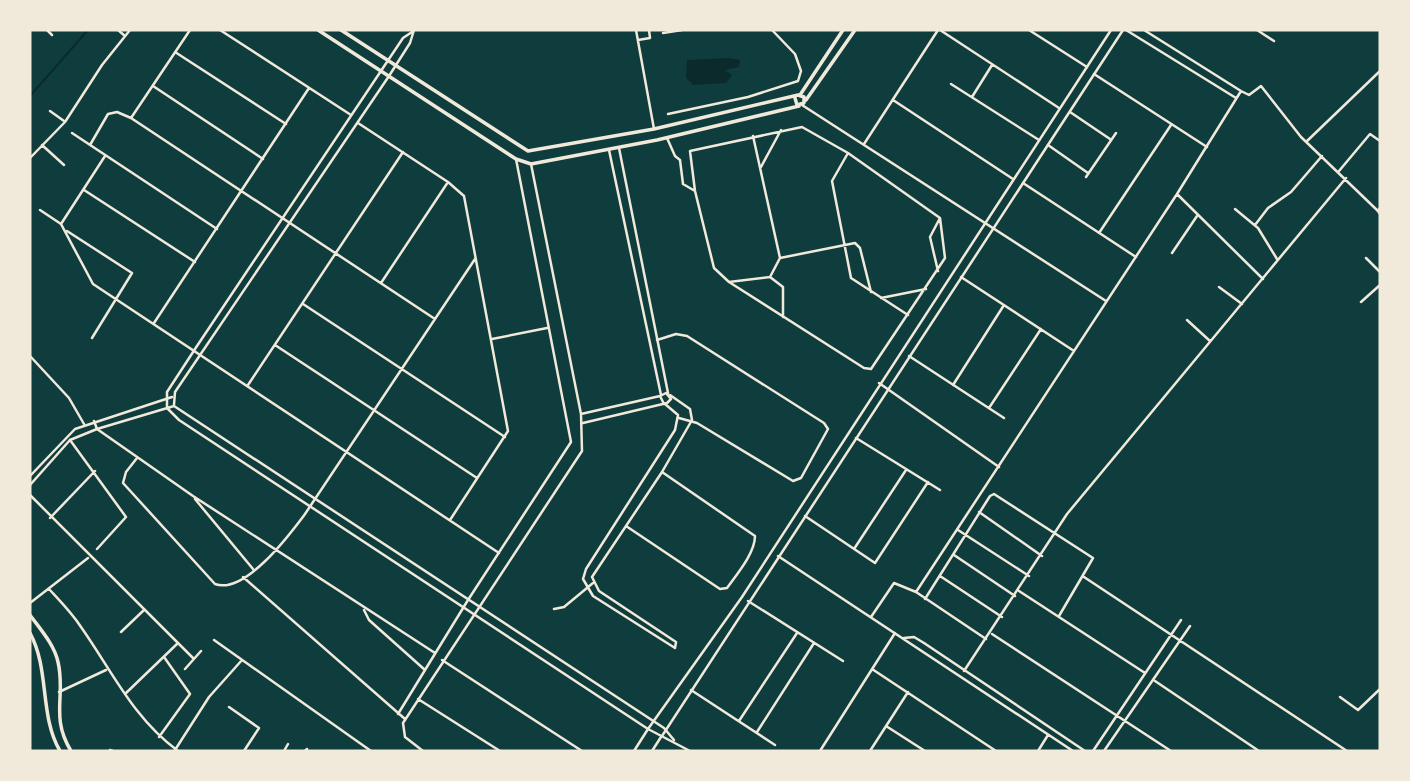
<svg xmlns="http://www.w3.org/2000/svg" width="1410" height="781" viewBox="0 0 1410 781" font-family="'Alegreya Sans',sans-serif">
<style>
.water{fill:#0a2a2b}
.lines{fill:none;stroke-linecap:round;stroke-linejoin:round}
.stream{stroke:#0a2a2b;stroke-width:2}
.minor{stroke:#f1e9da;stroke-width:2.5}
.tertiary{stroke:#f1e9da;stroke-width:2.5}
.secondary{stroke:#f1e9da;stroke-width:3.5}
</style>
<rect width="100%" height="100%" fill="#0f3d3e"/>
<path class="water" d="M729,58L740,60L739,67L725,70L732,75L726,83L693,85L686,78L687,60Z"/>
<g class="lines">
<path class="stream" d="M30,96L88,30"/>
<path class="minor" d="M47,30L52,35
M118,30L125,36
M220,30L351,115
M636,30L654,129
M940,30L1059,108
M1029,30L1087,67
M1126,30L1236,98
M1144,30L1241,91L1249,95L1261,86L1301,137L1378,211
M1257,30L1274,41
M663,33L682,30
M638,40L650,38L649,30
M175,52L286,124
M1094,74L1207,147
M951,84L1039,140
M153,86L263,159
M972,97L992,65
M893,100L1013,179
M802,105L1106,301
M50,111L64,121
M1070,112L1110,139
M668,114L748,97L798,81L801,71L795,54L772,30
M131,118L190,30
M358,123L448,182L464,196L508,431L450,520
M802,127L848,153L940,218L945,258L871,369L864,368L729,282L714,268L695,191L690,151Z
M72,133L217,229
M667,138L675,156L680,160L683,184L695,191
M1306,142L1380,71
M864,144L938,30
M42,145L64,165
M90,145L108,114L117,112L131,118L435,319
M1048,145L1088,173
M619,148L668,393
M609,150L661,395
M848,153L832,181L851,278L908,315
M30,158L65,122L102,65L130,30
M761,167L781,130
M1339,171L1370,134L1380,141
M1086,177L1116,133
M1023,183L1136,257
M84,190L195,262
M1177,194L1263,279
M1235,209L1258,228L1277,259
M40,210L61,224L93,284L499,553
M61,224L105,156
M1255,225L1268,208L1291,192L1322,156
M67,231L132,273L92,338
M1099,233L1171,125
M1172,253L1197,216
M780,258L855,243L860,248L871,292
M1366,258L1380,272
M938,271L930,237L940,218
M770,277L783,287V317
M961,277L1074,351
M729,282L770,277L780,258L753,136
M381,283L448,182
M1219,287L1242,304
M881,298L926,289
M1361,302L1380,285
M303,304L505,437
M1187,320L1210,341
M154,323L309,88
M492,339L547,328
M657,340L676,334L687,336L824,423L828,429L801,478L793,481L697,423L679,418
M275,345L477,478
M30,356L69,398L84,424
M909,356L1004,418
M879,383L999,467
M248,385L403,152
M953,385L1004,305
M670,395L690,409L692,420L662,472L592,577L599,591L676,642L675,648
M665,404L678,415L675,430L586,569L583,579L593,596L675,648
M989,408L1041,329
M581,414L660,396
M94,421L97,429L193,496L435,653
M583,423L667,403L671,399L666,393L660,396L664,404
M856,438L940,490
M70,440L126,517L97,549
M137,458L126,472L123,483L215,584C245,595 290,534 305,514L475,259
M30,495L193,658
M195,499L253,569
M979,512L1042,556
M805,516L875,563L928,482
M50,518L95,471
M626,526L720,589L727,588C737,574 755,553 755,536L662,472
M958,530L1029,576
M854,549L906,470
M954,555L1015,596
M778,556L1073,751
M940,576L1002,617
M243,577L405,719
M1084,577L1347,751
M49,589C60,601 72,613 81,627C112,671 133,718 178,751
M1019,591L1145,673
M916,592L986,639
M925,599L990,496L994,494L1093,558L1059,616
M748,601L843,661
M30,603L88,558
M554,609L564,607L593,583
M364,610L369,620L425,670
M871,617L894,583L916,592L1177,194L1241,91
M121,632L144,610
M992,634L1171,751
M904,638L914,637L924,643L1085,751
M214,640L371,751
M442,660L582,751
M185,669L201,651
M872,669L996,751
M964,671L1067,514L1346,178
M1155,681L1259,751
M691,690L775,745
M59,692L106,670
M125,694L178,643
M1340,697L1358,710L1380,689
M418,699L500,751
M229,707L259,728L244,751
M398,714L468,600L571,442L516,159
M739,721L797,633
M886,726L925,751
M757,732L814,643
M159,737L190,694L164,657
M110,750L113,751
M175,750L209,697L242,660
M284,751L288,744
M305,751L307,749
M423,751L405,737L403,723L582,451L581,414L531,164
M634,751L648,729
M652,751L661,737
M820,751L895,633
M870,751L908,692
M1038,751L1048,735
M1093,751L1181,620
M1104,751L1190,626"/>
<path class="tertiary" d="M412,32L403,38L195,349L167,392V408L179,420L648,729L690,751
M1380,208L1378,211L1380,214
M174,405L175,392L389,76L410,43L414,30
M174,406L664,728L674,740
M30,476L75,429L172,397
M30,485L70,440L97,429L174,406
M648,729L742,597L1111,30
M662,736L1123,30"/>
<path class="secondary" d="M318,30L516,159L531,164L657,140L799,106
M341,30L528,151L654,129L798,95L804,97V103L797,105L795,98
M800,95L843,30
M806,100L855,30
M30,615C40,629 54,644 58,662C66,695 50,717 71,751
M30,633C50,670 39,715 60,751"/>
</g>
<rect width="1410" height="781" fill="none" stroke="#f1e9da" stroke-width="63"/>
</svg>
